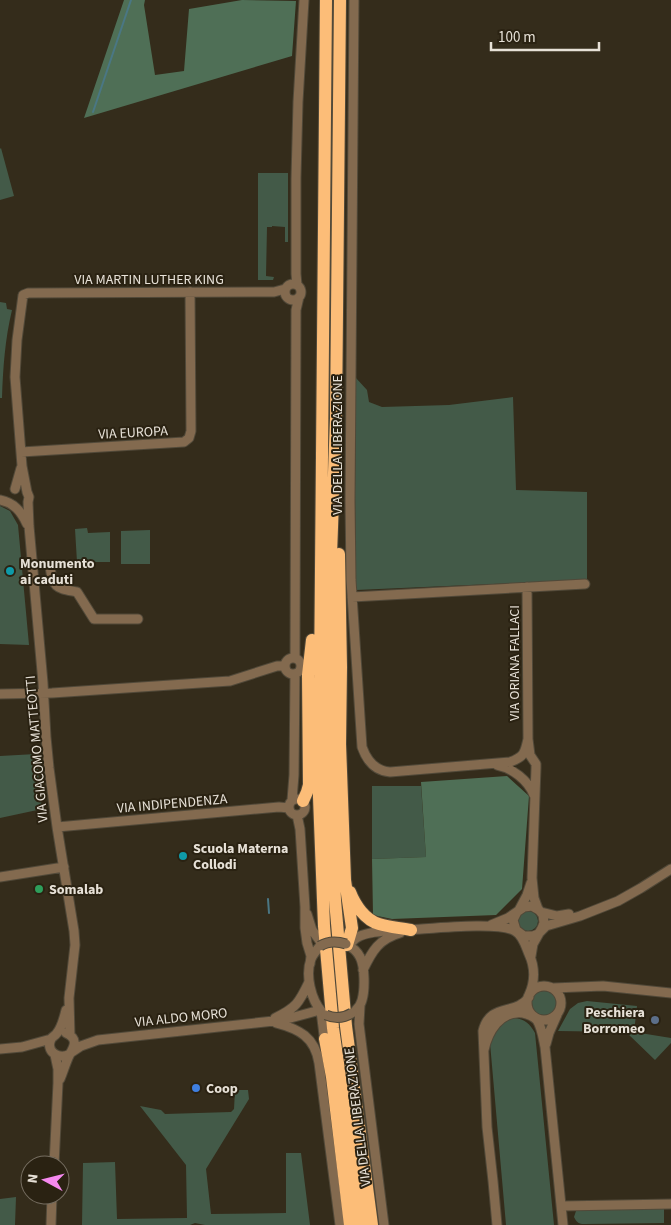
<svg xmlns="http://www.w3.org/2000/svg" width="671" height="1225" viewBox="0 0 671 1225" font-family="'Source Sans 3',sans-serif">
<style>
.green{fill:#435a48}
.forest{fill:#4f6f56}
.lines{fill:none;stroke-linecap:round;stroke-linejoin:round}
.stream{stroke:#4a7784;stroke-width:2}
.minor-casing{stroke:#514939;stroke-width:11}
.highway-casing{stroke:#514939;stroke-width:14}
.minor{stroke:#836a4f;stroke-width:9}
.highway{stroke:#fcbd78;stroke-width:12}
.minor-bridge-casing{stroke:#514939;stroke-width:11;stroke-linecap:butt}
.minor-bridge{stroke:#836a4f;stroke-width:9}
.culture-dot{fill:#0f9aa8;stroke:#2a2212;stroke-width:2}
.leisure-dot{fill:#2e9e5b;stroke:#2a2212;stroke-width:2}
.service-dot{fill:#5c6f8a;stroke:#2a2212;stroke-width:2}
.shop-dot{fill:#3f7fe0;stroke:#2a2212;stroke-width:2}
.labels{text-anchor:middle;stroke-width:4;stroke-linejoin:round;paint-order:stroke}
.street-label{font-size:14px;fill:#e7e1d7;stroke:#2a2212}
.poi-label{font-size:14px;font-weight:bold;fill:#e7e1d7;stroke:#2a2212;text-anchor:start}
</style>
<rect width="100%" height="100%" fill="#342c1b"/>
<path class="green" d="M1,148L14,196L0,200V149Z
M258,173H288V242H285V227L272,226V227H267L266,276L274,277L273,280H258Z
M0,302L6,303L7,309L12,310C5,339 3,368 2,398H0Z
M356,378L367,390L369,402L382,407L449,405L513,397L516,490L587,492V580L356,590L355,493Z
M0,506L10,511L18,525L29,645L0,644Z
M87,528L88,533L110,532V562H77L75,529Z
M150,530V564H121V531Z
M36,754L42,809L0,818V756Z
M372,786H421L426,857L372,859Z
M518 921a10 10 0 1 1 20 0a10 10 0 1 1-20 0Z
M532 1003a12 12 0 1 1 24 0a12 12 0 1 1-24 0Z
M587,1001L637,1006L634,1032L671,1038V1043L655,1060L626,1032L558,1031L570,1009L578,1003Z
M514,1018C525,1019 530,1024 535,1033L554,1225H506L490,1043C496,1031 501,1022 514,1018Z
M235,1090H248L249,1099L206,1169L211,1214L286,1213V1153H301L310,1225H205L195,1223L190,1225H82L83,1163L115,1162L117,1219L187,1218L186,1165L140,1106L161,1110L165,1114L231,1112L234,1109Z
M16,1197L15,1225H0V1199Z
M664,1208V1223L584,1224C579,1224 577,1223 574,1217L576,1211L580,1210Z"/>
<path class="forest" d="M124,0H145L144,5L155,75L184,71L189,9L242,0L296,1L292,56L84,118Z
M507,776L529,796L522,889L496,915L392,919L373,915L372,859L426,857L421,782Z"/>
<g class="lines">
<path class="stream" d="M93,112L131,0
M268,899L269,913"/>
<g class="minor-casing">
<path id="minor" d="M354,0L350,501L351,580L362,747C367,761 375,771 390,772L510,762C524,757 525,753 528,739
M285 292a8 8 0 1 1 16 0a8 8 0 1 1-16 0Z
M297,285L296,274V178L298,102L304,0
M21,452L184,442L189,438L191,431L190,292
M15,489L21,468
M0,500C14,503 21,511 27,524
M50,567C53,589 57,588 77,592L94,619H138
M527,587L528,739L530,755L536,764V768L532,878L534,898L538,909
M352,597L585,584
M285 666a8 8 0 1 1 16 0a8 8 0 1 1-16 0Z
M295,658L296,310L299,297
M0,694L52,693L230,681L277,666H285
M497,765C512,768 528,780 534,795
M289 807a8 8 0 1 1 16 0a8 8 0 1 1-16 0Z
M292,800L294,775L295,674
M297,815L300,829L305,907V928L307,943L311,956L310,964
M57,827L279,807L289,808
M0,877L64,867
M519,910L527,895L531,883
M517,912L513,920L516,930L524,936H533L538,934L546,926L580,916L618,901L641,888L671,869
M541,912L557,916L569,914
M307,914L312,930L320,941
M491,925L508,918L524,907L532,906L539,910L543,915L544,923L542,928L533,944L531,956
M407,930C429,929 499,921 515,931C523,935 526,947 529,954C535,967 535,982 529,995
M346,944C352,947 357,951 360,957C365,966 365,990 362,1000C361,1004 359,1007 356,1010
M320,946C317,950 313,954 311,959C305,975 311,1000 322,1012
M348,946C351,943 354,939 358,937C366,932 384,931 394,930
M363,970C372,951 379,939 400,933
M527 1003a17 17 0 1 1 34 0a17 17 0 1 1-34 0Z
M553,988L603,986L671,993
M360,1006L359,1024L384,1225
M66,1010C64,1018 62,1027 57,1033C55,1036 53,1036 51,1039C45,1052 59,1060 70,1054
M321,1011L325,1043
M275,1018C296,1008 299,1003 309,982
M276,1023C299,1029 315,1037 319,1063L340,1225
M70,1035L69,998L75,945L74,931L57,827L49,768L46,737L43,683L29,526L28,502L29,497L27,492L22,466L15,377L17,340L23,295L28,293L274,292L285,289
M546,1044L549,1033L557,1015
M0,1049L22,1047L51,1039
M484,1050C488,1032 500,1010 523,1013C528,1014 533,1016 537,1020C542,1028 543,1038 545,1047L563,1225
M72,1052L81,1046L98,1040L283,1020L320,1010
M60,1079C63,1072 65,1065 68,1058C72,1049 81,1040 66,1033
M54,1165L58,1083V1069L55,1055
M561,1206L671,1204
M51,1225L52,1195
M497,1225L493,1181L487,1127L483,1031C490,1002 516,1016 529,997"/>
</g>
<g class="highway-casing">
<path id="highway" d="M326,0L319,797L324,926L333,1028L361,1225
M340,0L336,418L330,582L331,800L335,900L346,1026L372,1225
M339,554L341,667L340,744L345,880L352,928L347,945
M303,801L307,792L309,785L308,675L312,640
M350,892C355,905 365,920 379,924C389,927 401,928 411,930
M325,1039L332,1077L350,1225"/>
</g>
<use href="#minor" class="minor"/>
<use href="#highway" class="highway"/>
<g class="minor-bridge-casing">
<path id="minor-bridge" d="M320,946C328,941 337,941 346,944
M326,1015C335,1019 344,1018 352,1013"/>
</g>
<use href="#minor-bridge" class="minor-bridge"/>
</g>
<g class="culture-dot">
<circle cx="10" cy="571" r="5"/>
<circle cx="183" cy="856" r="5"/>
</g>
<circle class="leisure-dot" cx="39" cy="889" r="5"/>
<circle class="service-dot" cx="655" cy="1020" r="5"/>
<circle class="shop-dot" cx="196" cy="1088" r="5"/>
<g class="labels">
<g class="street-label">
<text x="149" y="284">VIA MARTIN LUTHER KING</text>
<text transform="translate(133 432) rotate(-3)" y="5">VIA EUROPA</text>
<text transform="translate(337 445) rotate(-90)" y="5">VIA DELLA LIBERAZIONE</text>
<text transform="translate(514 663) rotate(-90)" y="5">VIA ORIANA FALLACI</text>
<text transform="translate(36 749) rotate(-95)" y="5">VIA GIACOMO MATTEOTTI</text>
<text transform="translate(172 803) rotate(-5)" y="5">VIA INDIPENDENZA</text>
<text transform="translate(181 1017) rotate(-6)" y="5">VIA ALDO MORO</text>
<text transform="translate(357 1117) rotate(-97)" y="5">VIA DELLA LIBERAZIONE</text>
</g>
<g class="poi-label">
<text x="20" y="568">Monumento<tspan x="20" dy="16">ai caduti</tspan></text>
<text x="193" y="853">Scuola Materna<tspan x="193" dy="16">Collodi</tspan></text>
<text x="49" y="894">Somalab</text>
<text x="645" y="1017" text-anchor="end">Peschiera<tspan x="645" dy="16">Borromeo</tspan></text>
<text x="206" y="1093">Coop</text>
</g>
</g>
<g transform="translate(45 1180) rotate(277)"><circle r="24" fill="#2a2212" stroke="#766e61"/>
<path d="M0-4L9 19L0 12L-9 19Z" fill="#f589ef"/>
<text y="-8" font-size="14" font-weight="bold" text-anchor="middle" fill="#e7e1d7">N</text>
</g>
<path d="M491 42v8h108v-8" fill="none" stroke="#e7e1d7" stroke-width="2.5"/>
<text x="498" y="42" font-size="15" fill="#e7e1d7" stroke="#2a2212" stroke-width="4" paint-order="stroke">100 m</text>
</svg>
